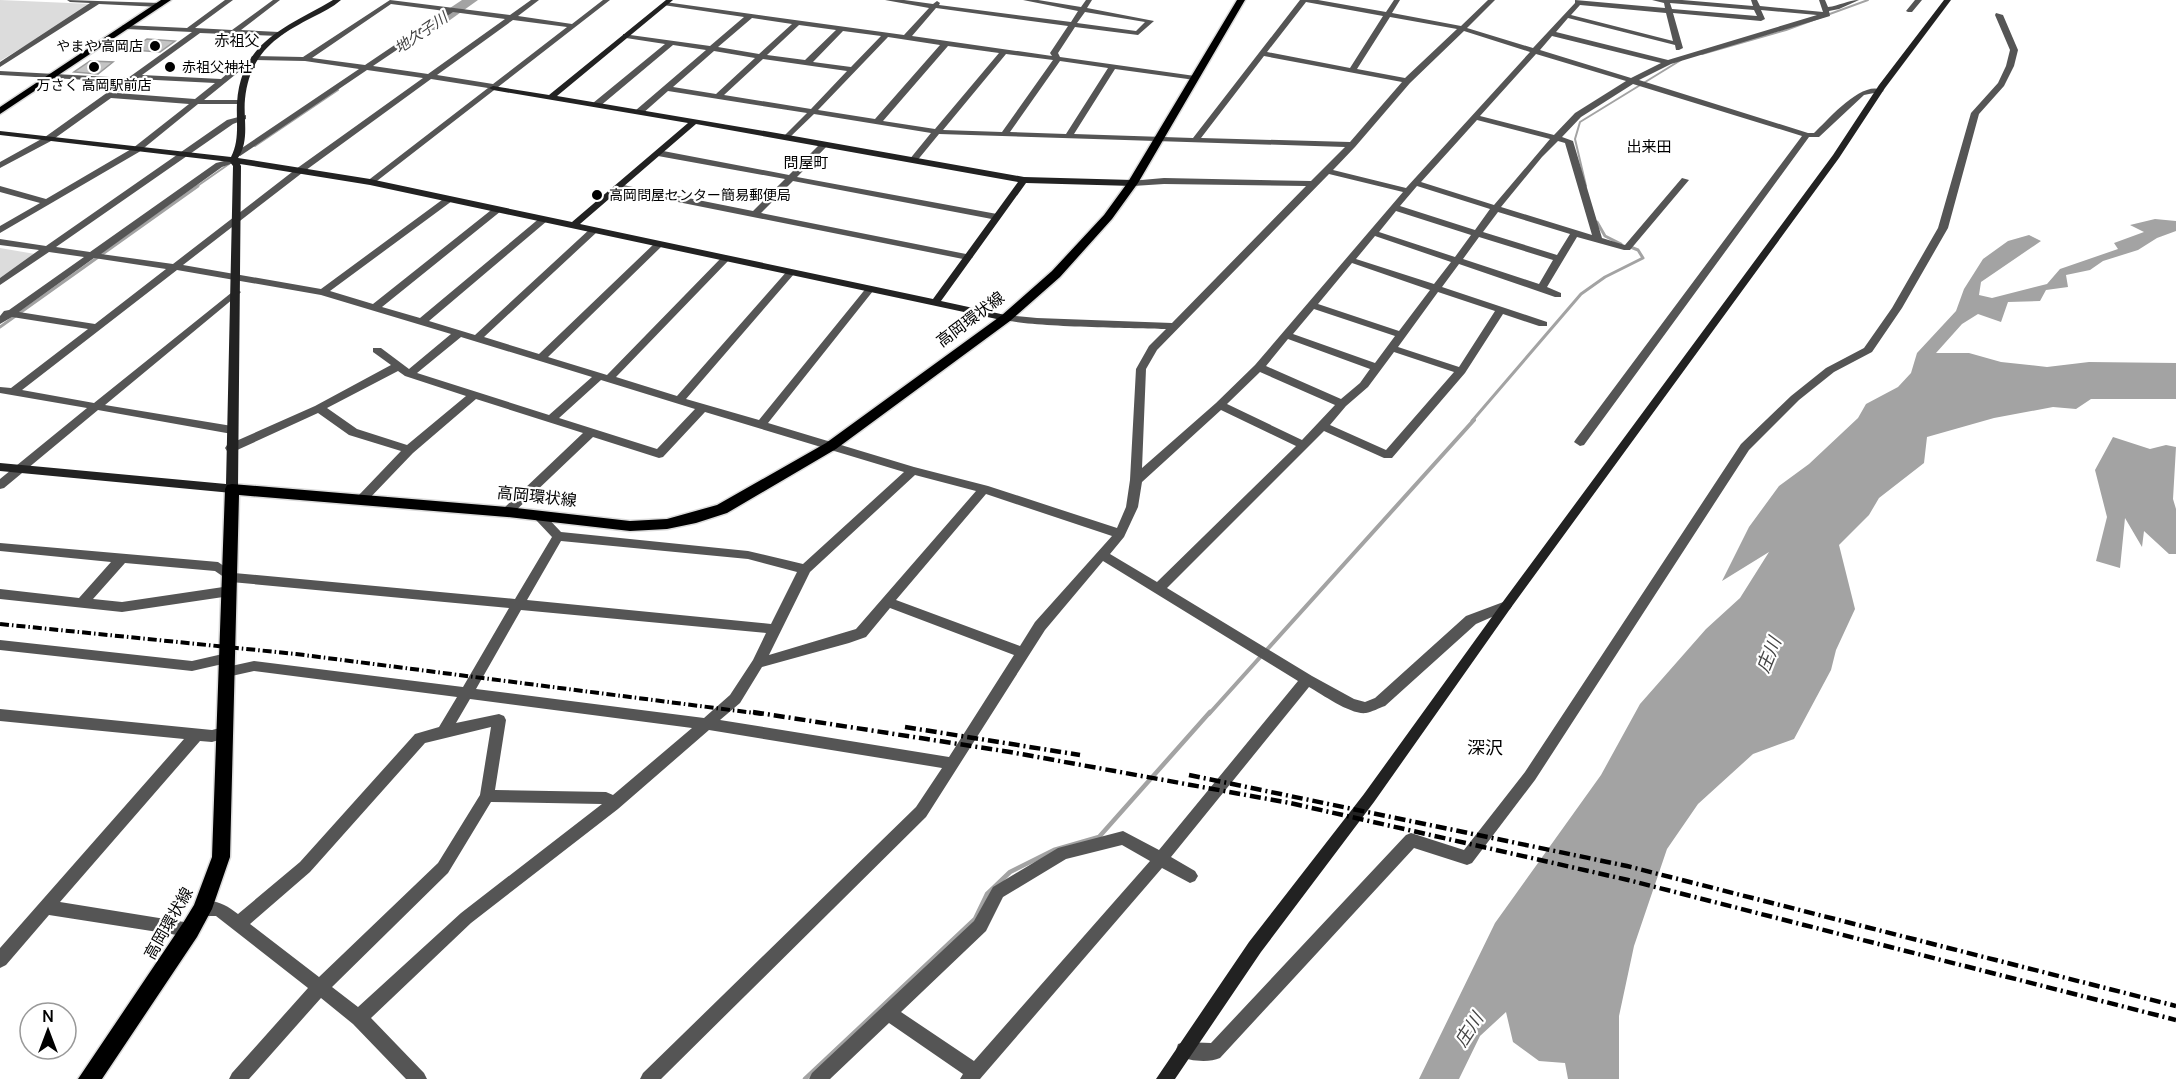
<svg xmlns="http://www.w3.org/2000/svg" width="2176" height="1079" viewBox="0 0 2176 1079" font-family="Manrope,'Noto Sans JP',sans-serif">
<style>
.green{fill:#dcdcdc}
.water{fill:#a3a3a3}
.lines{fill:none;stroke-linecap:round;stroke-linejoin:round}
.stream-far3{stroke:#a3a3a3;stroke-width:2}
.stream-far2{stroke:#a3a3a3;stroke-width:3}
.stream-far1{stroke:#a3a3a3;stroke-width:4}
.stream{stroke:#a3a3a3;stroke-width:4.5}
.river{fill:#a3a3a3;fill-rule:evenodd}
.building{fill:#c4c4c4;stroke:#999;stroke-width:1.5}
.primary-casing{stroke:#dbdbdb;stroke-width:3}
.street{fill:#555;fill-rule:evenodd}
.secondary{fill:#222;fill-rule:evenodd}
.primary{fill:#000;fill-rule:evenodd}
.rail-far1{stroke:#000;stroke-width:4;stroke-dasharray:9 3 1.5 3;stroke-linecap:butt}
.rail{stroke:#000;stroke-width:4.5;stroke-dasharray:11 4 2 4;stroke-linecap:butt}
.poi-dot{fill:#000;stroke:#fff;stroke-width:2}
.labels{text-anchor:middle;stroke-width:4.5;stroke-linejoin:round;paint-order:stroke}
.far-poi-label{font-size:14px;fill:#000;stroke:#fff;text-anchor:start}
.far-water-label{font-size:15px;font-style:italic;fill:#444;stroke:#fff}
.far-neighbourhood-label{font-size:15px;fill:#000;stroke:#fff}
.street-label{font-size:16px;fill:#000;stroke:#fff}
.water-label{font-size:18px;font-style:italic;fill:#444;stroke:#fff}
.neighbourhood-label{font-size:18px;fill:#000;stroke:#fff}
</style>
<rect width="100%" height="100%" fill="#fff"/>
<path class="green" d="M0,0L92,4V5L0,61Z
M0,248L35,254L0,278Z"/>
<path class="water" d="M2155,219L2176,221V231L2157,238L2138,250L2103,261L2090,270L2066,275L2068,287L2046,290L2040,301L2008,302L2001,322L1978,314L1962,324L1936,353H1969L2001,362L2047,367L2089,362L2176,363V399H2091L2076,409L2053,407L1994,418L1927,437L1924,463L1879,498L1869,515L1839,545L1855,609L1836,650L1831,670L1794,739L1753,754L1698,804L1667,849L1634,946L1619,1016V1079H1568L1565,1063L1539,1061L1513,1042L1506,1012L1480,1036L1459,1079H1419L1495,923L1601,775L1640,704L1706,629L1740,598L1769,552L1722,581L1749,527L1779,486L1809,464L1858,418L1866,404L1898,387L1911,373L1917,353L1956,311L1964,289L1983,259L2008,241L2029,235L2041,241L1981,282L1979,295L1992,298L2047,284L2060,269L2118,249L2114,243L2144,232L2130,225Z
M2113,437L2150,449L2166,445L2176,447L2173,499L2176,509V554H2169L2144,531L2142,547L2125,518L2120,568L2096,561L2107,517L2095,470Z"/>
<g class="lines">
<path class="stream-far3" d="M1702,54L1786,30L1868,0
M255,146L338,90
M1586,186L1575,139L1580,122L1681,60
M196,187L229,164"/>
<path class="stream-far2" d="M1597,222L1605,236L1621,244
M0,327L198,186
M1472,421L1581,294L1605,277L1643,258L1638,250L1628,246"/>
<path class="stream-far1" d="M1209,714L1474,420"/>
<path class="stream" d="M805,1079L975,919L987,894L1010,872L1054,850L1099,837L1210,712"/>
<path class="river" d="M462,0H478L436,30H426L424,27L426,24Z"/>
</g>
<path class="building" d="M147,39L175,41L160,52L131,50Z
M90,61L113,62L98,74L74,72Z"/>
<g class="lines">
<g class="primary-casing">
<path id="primary" d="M161,0H171L0,114V107Z
M1237,0H1245L1138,183L1112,219L1060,277L1010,321L836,449L727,513L696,523L667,529L630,531L507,517L239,495L230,857L212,909L197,937L102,1079H78L183,923L194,905L212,857L225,489L227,485L232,484L507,507L630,521L667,519L717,505L826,443L1002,315L1052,271L1104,215L1128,182Z"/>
</g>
<path class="street" d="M67,0L160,3L163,5L160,7L99,4L0,67V62L90,3L70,2Z
M225,0H233L195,28L232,30L273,0H280L241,30L279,32L283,34L279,36L200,33L142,75L221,79L236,66L255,64V68L241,70L204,100H244V104H198L139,152L0,233V226L40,203L0,192V186L46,199L133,148L189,104L111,98L51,141L0,168V162L45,137L122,82L0,75V71L128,78L192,32L126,29L122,27L123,25L187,28ZM136,79L215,83L195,99L117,93Z
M390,0L510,15L531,0H539L518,16L572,24L603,0H610L373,184L366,182L488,88L431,79L302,173L183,265L321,289L446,197H452V201L330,291L373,304L495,207H501V211L382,307L420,318L541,217H547V221L429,321L475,335L591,228H597V232L484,337L539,354L656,242H662V246L548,357L607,375L723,256H729V260L616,377L677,396L788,270H794V274L686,399L759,420L867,287H873V291L768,423L914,467L988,486L1117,528L1126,507L1130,480L1136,369L1149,346L1166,329C1142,328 1013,327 1001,318L1006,315L1037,318L1172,323L1306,186L1164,184L1133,186L1129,183L1130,181L1164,178L1311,181L1345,147L939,134L916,162L913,163L909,160L931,133L814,114L788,139H785V135L807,113L668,91L642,114H636V110L706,50L673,45L599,107H593V103L665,44L626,38H623V34L710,46L744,17L663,5L662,4L665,2L904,35L929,8L885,0H904L933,4L937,1L940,3L939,5L1071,22L1078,11L1023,0H1038L1081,7L1086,0H1092L1087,8L1154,21L1138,35L1075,27L1058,53L1060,57L1195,76L1199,78L1195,80L1115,69L1074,134L1193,138L1300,0H1318L1386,12L1394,0H1400L1392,13L1461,26L1488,0H1495L1467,28L1533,48L1575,3V0L1665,8L1664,3L1652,0H1682L1753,6L1751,0H1757L1760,6L1823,12L1819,0H1825L1828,7C1839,6 1848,0 1859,0L1839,9L1829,11L1830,16L1671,64L1639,80L1808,133H1814C1829,119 1863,78 1884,91L1864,95L1819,137H1809L1584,445L1580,446L1574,442L1576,439L1802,136L1633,84L1581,117L1562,137L1573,141L1602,238L1625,245L1682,178L1689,180L1630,250H1624L1577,237L1547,287L1561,293V297H1555L1459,264L1442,287L1547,322V326H1539L1503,314L1465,373L1392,458H1384L1324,431L1167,588L1312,676L1354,699L1365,702L1375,698L1466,616L1506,601L1510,603L1512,606L1510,609L1476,624L1385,706C1379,708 1372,712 1366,713C1351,715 1323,695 1309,687L1171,857L1195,871L1198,876L1195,881L1190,883L1162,868L980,1079H960L963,1074L889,1023L830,1079H809L812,1073L974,921L993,887L1058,848L1123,831L1159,850L1298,681L1103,561L1045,630L926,817L661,1079H640L643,1073L916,807L942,768L709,730L618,809L471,923L371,1018L424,1073L427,1079H406L353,1024L321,998L249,1079H229L232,1073L308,988L216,916H202L197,914L194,909L197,904C213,897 225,904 238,914L300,862L415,734L439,727L457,697L254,671L227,677L222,676L220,672L222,668L254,661L463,687L509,608L231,582L215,571L125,563L93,599L122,602L230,586L234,588L236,591L234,594L230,596L122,612L0,599V589L79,598L111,562L0,551V543L218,562L234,573L515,599L552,537L536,520L534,517L536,514H544L561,532L748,551L803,564L904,472L705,412L663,457L659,458L593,437L511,515H503L501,512L503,509L583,433L476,399L413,453L366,502H358L356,499L358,496L401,451L349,435L318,413L235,451H227L225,448L227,445L315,406L391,365L373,352V348H381L409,369L451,334L321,295L177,270L22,390L94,403L236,289L241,292L239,294L105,405L232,426L237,430L236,433L232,434L98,410L4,488L0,489V479L87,408L0,393V387L11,388L88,329L12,317L0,324V316L4,311L9,310L84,257L49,252L0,285V278L39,250L0,245V239L46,246L227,120L246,115V119L233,124L56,247L90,252L216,163L236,158V162L222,167L101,254L173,264L296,169L423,78L367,70L240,156L233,154L359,69L305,61L255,60L251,58L252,56L303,57ZM1306,2L1383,16L1350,68L1267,52ZM1670,3L1754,10L1757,16L1672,9ZM391,4L445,11L365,65L312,58ZM1580,5L1666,13L1673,41L1571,15ZM936,8L1068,26L1050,53L1052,56L912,36ZM1761,10L1817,15L1668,60L1556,32L1568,18L1675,45L1676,50H1679L1683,48L1673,13L1761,21L1765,19ZM453,12L505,19L428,74L373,66ZM1085,12L1145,22L1136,31L1077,23ZM1390,17L1457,29L1405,78L1357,69ZM752,18L792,24L759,54L718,47ZM513,20L567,27L493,84L437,75ZM799,25L836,30L805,60L767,55ZM843,31L881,36L851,67L813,62ZM1464,31L1530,52L1406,188L1333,170L1355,147L1410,83ZM1552,36L1661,63L1631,78L1540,50ZM888,37L940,45L875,119L818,110ZM948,46L999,53L935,129L883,121ZM714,51L755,58L716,94L673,87ZM1006,54L1053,60L1002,132L943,130ZM1536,54L1626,81L1575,113L1554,135L1480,116ZM1264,56L1402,82L1350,142L1201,138ZM763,59L847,71L811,109L724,95ZM1060,61L1108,68L1066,134L1010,132ZM1477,120L1550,139L1494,205L1421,182ZM1558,141L1565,143L1592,235L1501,207L1542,157ZM1329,174L1403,192L1255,365L1216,403L1142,468L1146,369L1157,350ZM1417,186L1490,209L1475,230L1400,206ZM1396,211L1471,235L1455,257L1379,232ZM1498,212L1570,234L1557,255L1483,232ZM1375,236L1451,262L1434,284L1356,259ZM1479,237L1553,260L1539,284L1463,259ZM94,258L166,269L95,324L19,312ZM1352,263L1430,290L1399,331L1318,304ZM1438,292L1495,311L1459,367L1398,347ZM1314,309L1395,336L1375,363L1293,334ZM461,337L592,377L549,415L417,373ZM1288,339L1370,369L1360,383L1341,399L1266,366ZM1394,352L1454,372L1386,450L1330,425L1346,406L1368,387ZM398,371L405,376L466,396L407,445L357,429L327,408ZM1260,372L1335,405L1302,440L1227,404ZM601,380L695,409L657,449L559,418ZM1221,410L1296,446L1157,582L1110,554L1124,537L1138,507L1142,482ZM915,475L976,491L856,629L769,655L810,572ZM986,494L1112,536L1035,622L1020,646L896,600ZM561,541L748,559L797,572L771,624L527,600ZM890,608L1014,655L949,757L720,720L740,703L762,667L849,643L866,637ZM521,610L766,633L753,660L730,695L704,718L476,689ZM470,699L692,728L613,795L606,792L495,790L506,720L504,716L499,714L456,723ZM491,727L480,795L438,863L319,977L250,924L310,872L425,743ZM491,802L602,804L461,913L358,1007L332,987L448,873ZM1122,845L1150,861L974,1061L901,1012L986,931L1003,897L1066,859Z
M1915,0H1922L1912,12H1908L1906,11Z
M1996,13L2003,15L2018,50L2014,66L2004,86L1979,114L1948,228L1902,308L1872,352L1834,372L1799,400L1749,450L1535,780L1472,863L1467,865L1414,848L1220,1058C1209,1063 1189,1061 1178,1056L1176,1050L1178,1044L1184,1042L1211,1043L1406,835L1411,833L1464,850L1525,772L1741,444L1791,396L1826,368L1864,348L1892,308L1938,228L1971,113L1998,83L2006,66L2010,50L1995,15Z
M822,142L829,144L797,177L997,214L1001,217L997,220L793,181L761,213L971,255L973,257L968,260L618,190L614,187L618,184L753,211L785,179L658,156L654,153L658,150L789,175Z
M0,640L192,661L227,653L232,654L234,658L232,662L227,663L192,671L0,650Z
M0,709L212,730L224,727L229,729L231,733L229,737L212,742L200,741L60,902L190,923L196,925L198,930L196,935L190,937L49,915L6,965L0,968V948L184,739L0,721Z"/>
<path class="secondary" d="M333,0H341C333,7 323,12 313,17C276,36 250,53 245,99C243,118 250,140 238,158L370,179L572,222L688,123L493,90L489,88L493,86L549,95L666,0H673L557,96L788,135L1024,177L1133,180L1137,183L1133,186L1026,183L941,301L1010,316V320L1006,321L370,185L240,164L241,166L238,489L236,492L232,493L0,471V463L226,484L233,166L230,162L0,135V131L231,157C240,140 236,121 237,103C241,40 288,27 333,0ZM696,124L1018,182L933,299L580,224Z
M1944,0H1951L1885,88L1839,158L1510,609L1374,802L1261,952L1175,1079H1156L1249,942L1364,794L1502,603L1833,155L1879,85Z"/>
<use href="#primary" class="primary"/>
<path class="rail-far1" d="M0,624L296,654L762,714"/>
<path class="rail" d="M753,712L1010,752L1290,803L1628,880L2176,1020
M905,727L1080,755
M1189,775L1627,866L2176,1006"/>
</g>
<g class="poi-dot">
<circle cx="155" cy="46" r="6"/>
<circle cx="94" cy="67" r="6"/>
<circle cx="170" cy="67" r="6"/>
<circle cx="597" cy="195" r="6"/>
</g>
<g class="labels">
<g class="far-poi-label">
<text x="143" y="51" text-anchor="end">やまや 高岡店</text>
<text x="182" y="72">赤祖父神社</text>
<text x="94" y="90" text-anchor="middle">万さく 高岡駅前店</text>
<text x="609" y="200">高岡問屋センター簡易郵便局</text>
</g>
<g class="far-water-label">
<text transform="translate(421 33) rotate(-34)" y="5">地久子川</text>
</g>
<g class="far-neighbourhood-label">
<text x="237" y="46">赤祖父</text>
<text x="1649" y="152">出来田</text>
<text x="806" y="168">問屋町</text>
</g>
<g class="street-label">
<text transform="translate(970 319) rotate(-37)" y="6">高岡環状線</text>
<text transform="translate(537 496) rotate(6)" y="6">高岡環状線</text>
<text transform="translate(168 923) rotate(-60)" y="6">高岡環状線</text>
</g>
<g class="water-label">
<text transform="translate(1769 655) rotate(-68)" y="6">庄川</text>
<text transform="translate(1469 1030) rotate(-57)" y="6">庄川</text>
</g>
<g class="neighbourhood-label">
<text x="1485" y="754">深沢</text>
</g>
</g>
<g transform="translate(48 1031)"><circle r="28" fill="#ffffff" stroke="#999999" stroke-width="1.5"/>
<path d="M0-4.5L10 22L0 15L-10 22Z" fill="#000000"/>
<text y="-9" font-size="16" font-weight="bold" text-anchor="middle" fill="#000000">N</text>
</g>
</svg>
